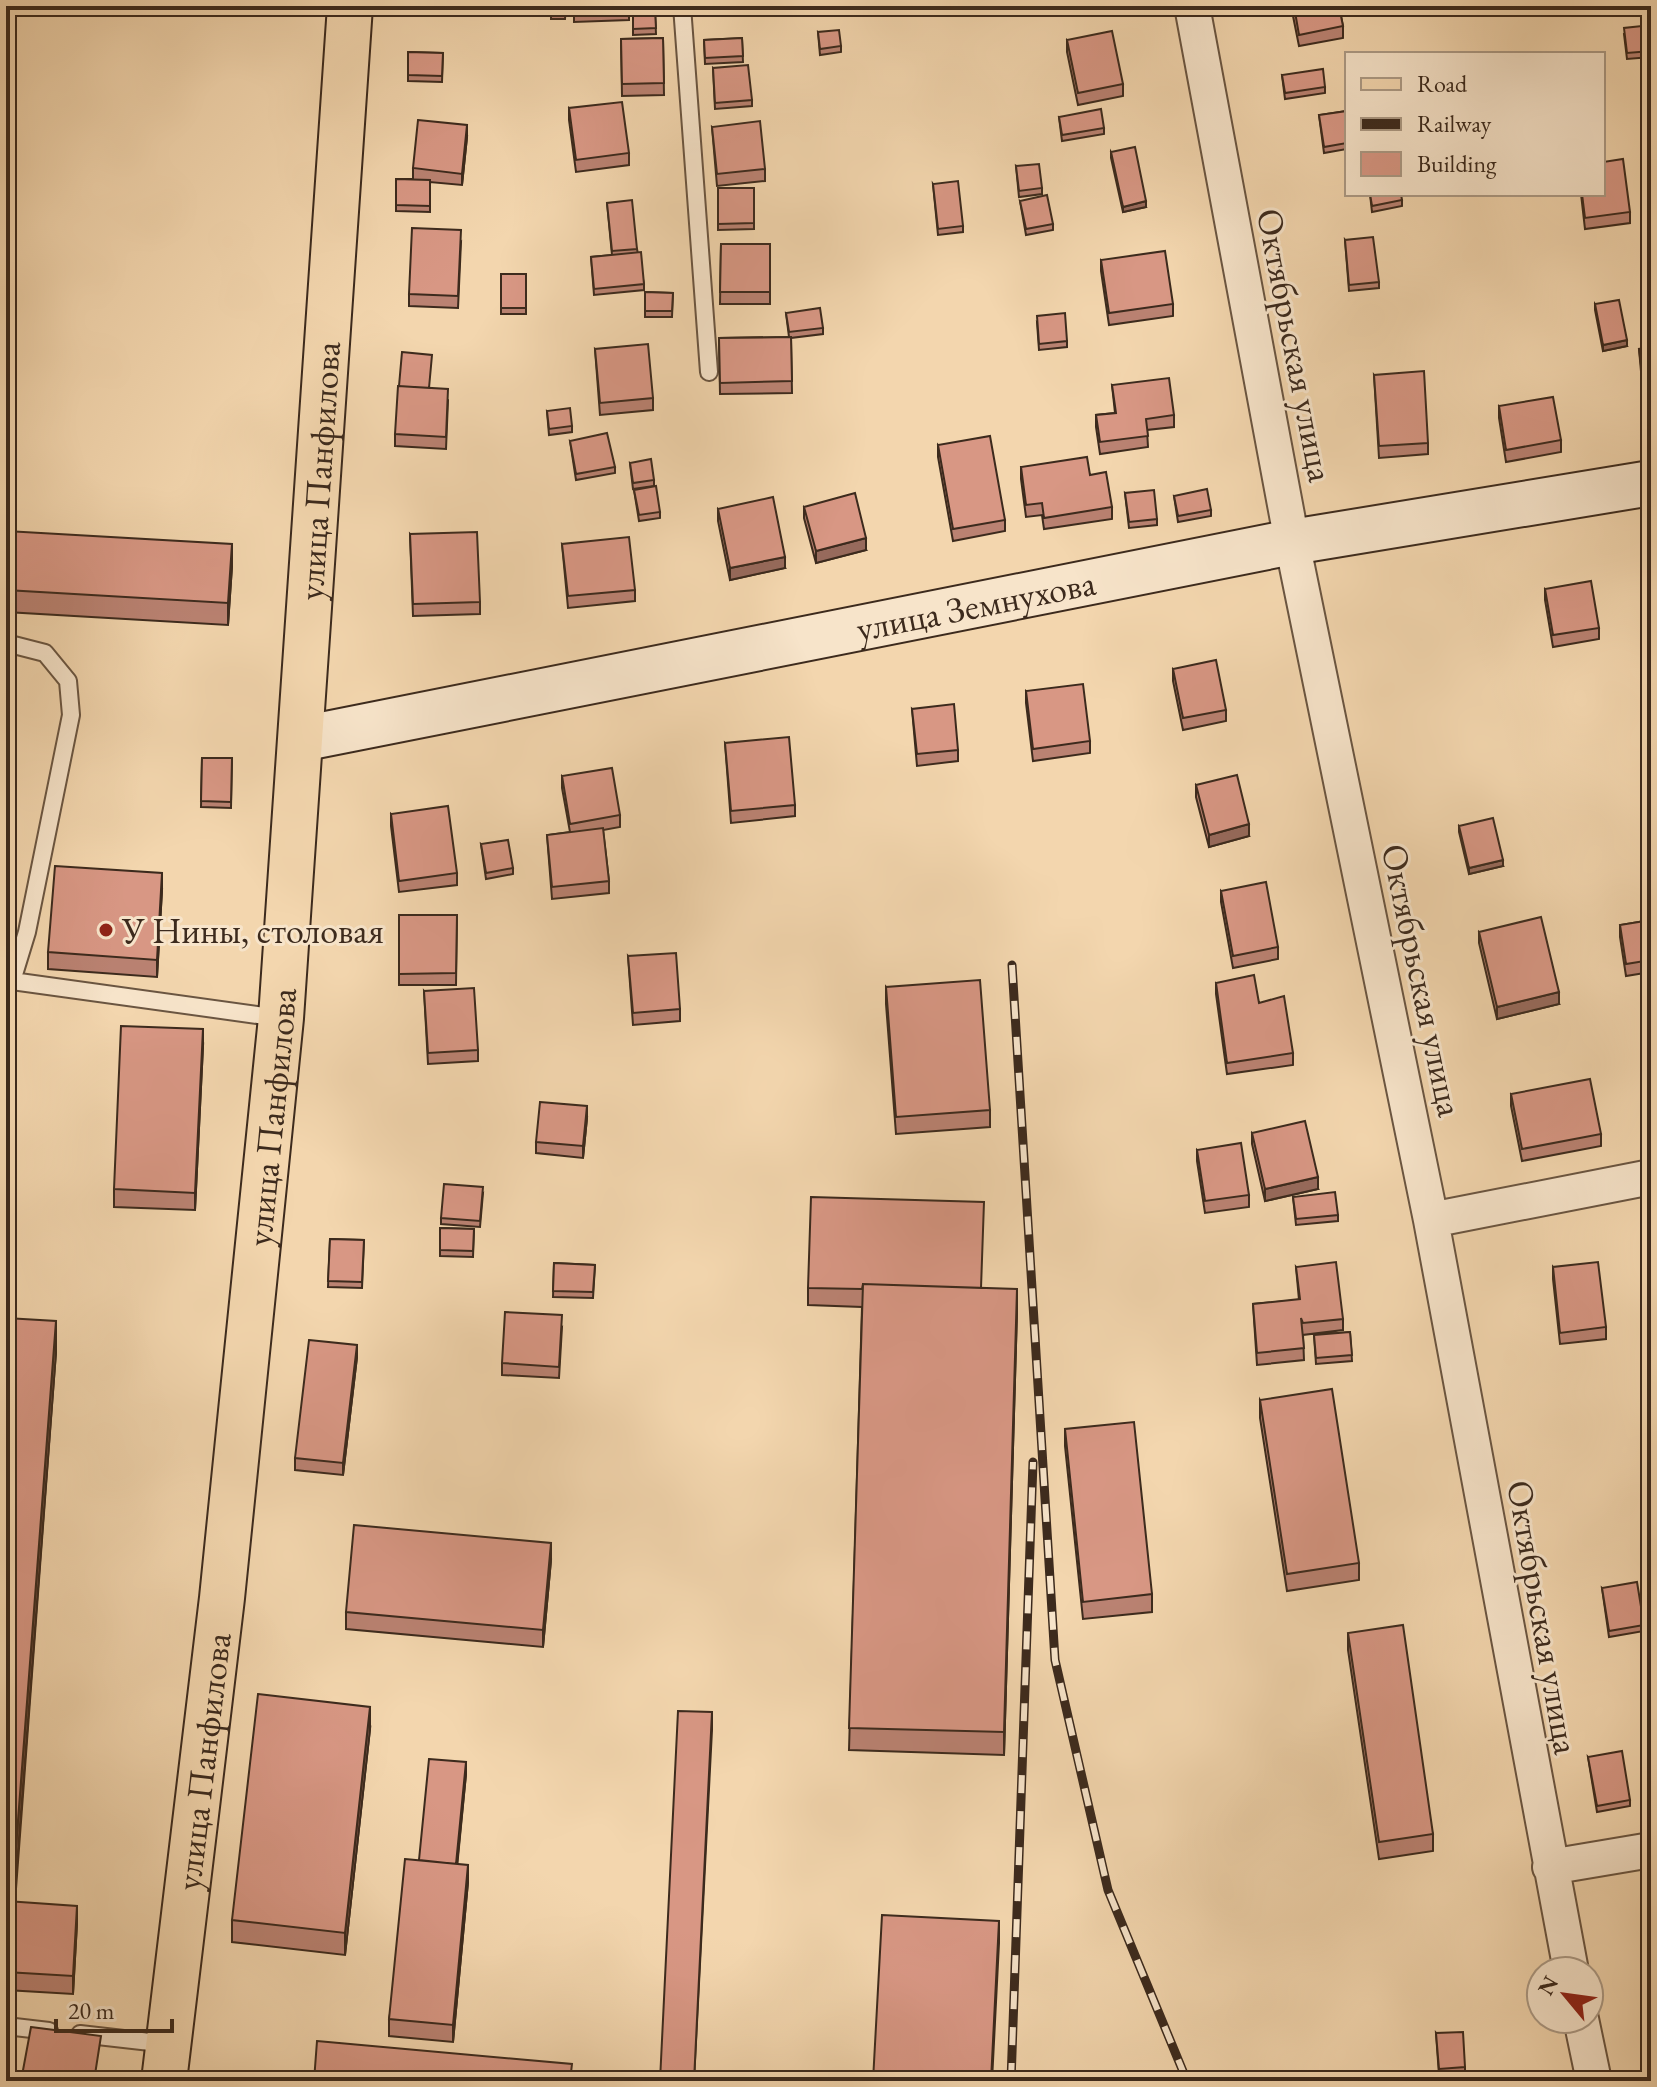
<svg xmlns="http://www.w3.org/2000/svg" width="1657" height="2087" viewBox="0 0 1657 2087" font-family="'EB Garamond',serif">
<style>
.lines{fill:none;stroke-linecap:round;stroke-linejoin:round}
.lane-casing{stroke:#6a5541;stroke-width:20}
.street-casing{stroke:#6a5541;stroke-width:38}
.secondary-casing{stroke:#3c2a1d;stroke-width:48}
.primary-casing{stroke:#3c2a1d;stroke-width:48}
.lane{stroke:#f7e4ca;stroke-width:16}
.street{stroke:#f7e4ca;stroke-width:34}
.secondary{stroke:#f7e4ca;stroke-width:44}
.primary{stroke:#f3d6ae;stroke-width:44}
.rail-casing{stroke:#3c2a1d;stroke-width:9}
.rail{stroke:#f7e4ca;stroke-width:6;stroke-dasharray:18;stroke-linecap:butt}
.wall{fill:#ba8272;stroke:#3c2a1d;stroke-width:2}
.shaded-wall{fill:#976a5c;stroke:#3c2a1d;stroke-width:2}
.building{fill:#d89784;stroke:#3c2a1d;stroke-width:2}
.poi-dot{fill:#8f2418;stroke:#f7e4ca;stroke-width:3}
.labels{text-anchor:middle;stroke-width:6;stroke-linejoin:round;paint-order:stroke}
.street-label{font-size:36px;fill:#3c2a1d;stroke:#f7e4ca}
.poi-label{font-size:36px;fill:#3c2a1d;stroke:#f7e4ca;text-anchor:start}
</style>
<rect width="100%" height="100%" fill="#f3d6ae"/>
<filter id="stains"><feTurbulence type="fractalNoise" baseFrequency=".0025" numOctaves="4"/><feColorMatrix values="0 0 0 0 .2 0 0 0 0 .09 0 0 0 0 .02 0 0 0 .5 -.17"/></filter>
<radialGradient id="worn" r=".72"><stop offset=".6" stop-color="#630" stop-opacity="0"/><stop offset="1" stop-color="#630" stop-opacity=".3"/></radialGradient>
<g class="lines">
<g class="lane-casing">
<path id="lane" d="M682,6L709,372
M6,643L45,653L68,681L71,715L27,932L12,981L279,1018
M6,2026L49,2031
M80,2034L168,2044"/>
</g>
<g class="street-casing">
<path id="street" d="M1192,6L1292,542L1431,1220L1571,1971
M1431,1220L1651,1177
M1550,1867L1651,1850
M1581,2019L1594,2081"/>
</g>
<g class="secondary-casing">
<g id="secondary">
<path id="s1" d="M301,739L1292,542L1651,483"/>
</g>
</g>
<g class="primary-casing">
<g id="primary">
<path id="s2" d="M164,2081L222,1598L281,1018L350,6"/>
</g>
</g>
<use href="#lane" class="lane"/>
<use href="#street" class="street"/>
<use href="#secondary" class="secondary"/>
<use href="#primary" class="primary"/>
<g class="rail-casing">
<path id="rail" d="M1012,965L1055,1660L1108,1890L1187,2081
M1011,2081L1033,1462"/>
</g>
<use href="#rail" class="rail"/>
</g>
<path class="wall" d="M551,6H566L565,19H551Z
M574,6H629V20L574,22Z
M710,6H770V8L711,13Z
M1291,6H1339L1343,26V38L1299,46Z
M655,10L656,34L633,35V11Z
M1651,25V57L1627,59L1624,34Z
M818,32L841,46V52L820,55Z
M663,38L664,95L622,96L621,39Z
M742,38L743,62L705,64L704,40Z
M1067,40L1123,84V96L1078,105L1067,52Z
M408,52L443,53L442,82L408,81Z
M713,68L752,100V106L715,109Z
M1282,75L1325,87V93L1285,99Z
M1651,87V106H1645L1643,88Z
M569,108L629,153V165L576,172L569,120Z
M1651,108V146L1648,147L1644,109Z
M1347,111V149L1324,153L1319,115Z
M1059,117L1104,128V134L1062,141Z
M712,127L765,169V181L717,186Z
M467,137L462,185L430,182V212L396,211V179H413V168Z
M1111,152L1146,207L1123,212L1111,158Z
M1016,166L1042,188V194L1019,197Z
M933,184L963,226V232L938,235Z
M718,188H754V229L718,230Z
M1370,194L1402,200V206L1372,212Z
M1581,194H1603L1630,212V223L1585,229Z
M1020,201L1053,224V230L1026,235Z
M607,203L637,249L644,284V290L594,295L591,257L612,255Z
M1345,240L1379,282V288L1349,291Z
M461,242L458,308L409,306V294Z
M721,244H770V304H720Z
M1101,260L1173,304V316L1109,325L1101,271Z
M501,274H526V314H501Z
M645,292L673,293L672,317H645Z
M1595,304L1627,346L1603,351L1595,310Z
M786,313L823,328V334L791,338L792,393L720,394L719,338L789,337Z
M1037,322L1067,341V347L1039,350Z
M1651,348V393L1643,394L1639,349Z
M595,349L653,398V410L600,415Z
M1374,375L1428,443V454L1379,458Z
M1112,385L1174,415V427L1147,430L1148,447L1100,454L1096,427V415L1115,413Z
M429,388L448,400L446,449L395,446V434Z
M1499,406L1561,440V452L1506,462L1499,418Z
M547,411L572,426V432L549,435Z
M570,441L615,467V473L576,480Z
M938,445L1005,520V531L953,541L938,457Z
M630,463L654,480V486L633,489Z
M1021,467L1090,475L1112,507V519L1044,529L1042,515L1026,517L1021,479Z
M634,490L660,512V518L639,521Z
M1125,493L1157,519V525L1129,528Z
M1174,496L1211,510V516L1178,522Z
M804,507L866,550L816,563L804,518Z
M718,509L785,568L730,580L718,521Z
M6,531L232,566L228,625L6,612Z
M410,534L480,602V614L413,616Z
M562,544L635,590V601L568,608Z
M1545,589L1599,628V639L1553,647L1545,600Z
M1173,669L1226,710V721L1183,730L1173,681Z
M1026,691L1090,741V753L1033,761L1026,703Z
M912,709L958,750V761L917,766Z
M725,743L795,805V816L731,823Z
M202,758H232L231,808L201,807Z
M562,776L620,815V827L603,830L609,881V893L552,899L547,835L570,832L562,788Z
M1196,785L1249,836L1209,847L1196,797Z
M1651,807V842L1644,815V809Z
M391,814L457,873V885L399,892L391,826Z
M1459,826L1503,866L1469,874L1459,832Z
M481,844L513,868V874L486,879Z
M162,890L157,977L48,969V952Z
M1221,891L1278,947V959L1233,968L1221,902Z
M399,915H457L456,985H399Z
M1651,920V972L1626,976L1620,937V925Z
M1479,932L1559,1004L1497,1019L1479,943Z
M628,956L680,1009V1021L633,1025Z
M1216,983L1259,1003L1293,1053V1065L1227,1074L1216,994Z
M886,987L990,1110V1127L896,1134L886,1004Z
M424,991L478,1050V1061L428,1064Z
M203,1046L195,1210L114,1207V1189Z
M1511,1094L1601,1134V1146L1522,1161L1511,1106Z
M587,1118L583,1158L536,1153V1142Z
M1252,1133L1318,1189L1265,1201L1252,1144Z
M1197,1150L1249,1195V1207L1205,1213L1197,1161Z
M483,1193L480,1227L441,1224V1218Z
M1293,1197L1338,1215V1221L1296,1225Z
M440,1228L474,1229L473,1257L440,1256Z
M330,1239L364,1240L362,1288L328,1287Z
M554,1263L595,1265L593,1298L553,1297Z
M1296,1267L1343,1319V1330L1303,1335L1304,1360L1257,1365L1253,1304L1299,1300Z
M1553,1267L1606,1327V1339L1560,1344L1553,1279Z
M808,1288H982L1017,1311L1004,1755L849,1750L862,1307L808,1305Z
M6,1318L56,1352L15,1902L77,1923L73,1994L6,1990Z
M562,1327L559,1378L502,1375V1363Z
M1350,1332L1352,1361L1316,1364L1314,1335Z
M357,1357L343,1475L295,1470V1458Z
M1260,1400L1359,1563V1580L1287,1591L1260,1418Z
M1065,1429L1152,1594V1612L1083,1619L1065,1446Z
M551,1560L543,1647L346,1629V1612Z
M1602,1588L1644,1625V1631L1609,1637Z
M1348,1633L1433,1834V1851L1379,1859L1348,1650Z
M370,1729L345,1955L232,1942V1920Z
M1588,1757L1630,1800V1806L1597,1812Z
M466,1774L457,1864L468,1882L453,2042L389,2036V2019L419,1860Z
M1436,2033L1465,2067V2073L1439,2075Z"/>
<path class="shaded-wall" d="M467,125V137L462,185V174Z
M1146,201V207L1123,212V207Z
M1627,340V346L1603,351V345Z
M866,538V550L816,563V551Z
M232,544V566L228,625V603Z
M785,557V568L730,580V568Z
M1249,824V836L1209,847V835Z
M1503,860V866L1469,874V868Z
M162,873V890L157,977V960Z
M1559,992V1004L1497,1019V1007Z
M203,1029V1046L195,1210V1193Z
M587,1106V1118L583,1158V1146Z
M1318,1177V1189L1265,1201V1189Z
M1017,1289V1311L1004,1755V1732Z
M56,1321V1352L13,1917V1886Z
M357,1345V1357L343,1475V1463Z
M551,1543V1560L543,1647V1630Z
M370,1707V1729L345,1955V1933Z
M712,1712V1730L694,2081Z
M466,1762V1774L456,1878V1866Z
M468,1865V1882L453,2042V2025Z
M77,1906V1923L73,1994V1976Z
M999,1921V1943L992,2081H991Z"/>
<path class="building" d="M551,6H565V14L551,13Z
M574,6H629V8L574,10Z
M1294,6H1339L1343,26L1299,35Z
M655,10L656,28L633,29V11Z
M1651,25V51L1627,53L1624,28Z
M839,30L841,46L820,49L818,32Z
M1112,31L1123,84L1078,93L1067,40Z
M663,38L664,83L622,84L621,39Z
M742,38L743,56L705,58L704,40Z
M408,52L443,53L442,76L408,75Z
M748,65L752,100L715,103L713,68Z
M1323,69L1325,87L1285,93L1282,75Z
M1651,87V100H1645L1643,88Z
M622,102L629,153L576,160L569,108Z
M1651,108V140L1648,141L1644,109Z
M1101,109L1104,128L1062,135L1059,117Z
M1347,111V143L1324,147L1319,115Z
M418,120L467,125L462,174L413,168Z
M760,121L765,169L717,174L712,127Z
M1135,147L1146,201L1123,207L1111,152Z
M1623,159L1630,212L1585,218L1582,194H1603V162Z
M1039,164L1042,188L1019,191L1016,166Z
M396,179L430,180V206L396,205Z
M958,181L963,226L938,229L933,184Z
M718,188H754V223L718,224Z
M1370,194H1401L1402,200L1372,206Z
M1047,195L1053,224L1026,229L1020,201Z
M632,200L637,249L612,251L607,203Z
M412,228L461,230L458,296L409,294Z
M1373,237L1379,282L1349,285L1345,240Z
M721,244H770V292H720Z
M1165,251L1173,304L1109,313L1101,260Z
M641,252L644,284L594,289L591,257Z
M501,274H526V308H501Z
M645,292L673,293L672,311H645Z
M1619,300L1627,340L1603,345L1595,304Z
M820,308L823,328L789,332L786,313Z
M1065,313L1067,341L1039,344L1037,316Z
M791,337L792,381L720,383L719,338Z
M648,344L653,398L600,403L595,349Z
M1651,348V381L1643,382L1639,349Z
M402,352L432,355L429,388L399,386Z
M1424,371L1428,443L1379,446L1374,375Z
M1169,378L1174,415L1146,419L1148,436L1100,442L1096,415L1116,413L1112,385Z
M398,386L448,389L446,437L395,434Z
M1553,397L1561,440L1506,450L1499,406Z
M570,408L572,426L549,429L547,411Z
M607,433L615,467L576,474L570,441Z
M990,436L1005,520L953,529L938,445Z
M1087,457L1090,475L1106,472L1112,507L1044,518L1042,503L1026,505L1021,467Z
M651,459L654,480L633,483L630,463Z
M656,486L660,512L639,515L634,490Z
M1207,489L1211,510L1178,516L1174,496Z
M1154,490L1157,519L1129,522L1125,493Z
M855,493L866,538L816,551L804,507Z
M773,497L785,557L730,568L718,509Z
M6,531L232,544L228,603L6,590Z
M477,532L480,602L413,604L410,534Z
M629,537L635,590L568,596L562,544Z
M1591,581L1599,628L1553,635L1545,589Z
M1216,660L1226,710L1183,718L1173,669Z
M1083,684L1090,741L1033,749L1026,691Z
M954,704L958,750L917,754L912,709Z
M789,737L795,805L731,811L725,743Z
M202,758H232L231,802L201,801Z
M612,768L620,815L570,824L562,776Z
M1237,775L1249,824L1209,835L1196,785Z
M448,806L457,873L399,881L391,814Z
M1651,807V836L1644,809Z
M1493,818L1503,860L1469,868L1459,826Z
M603,828L609,881L552,887L547,835Z
M508,840L513,868L486,873L481,844Z
M55,866L162,873L157,960L48,952Z
M1266,882L1278,947L1233,956L1221,891Z
M399,915H457L456,973L399,974Z
M1541,917L1559,992L1497,1007L1479,932Z
M1651,920V960L1626,964L1620,925Z
M676,953L680,1009L633,1013L628,956Z
M1254,975L1259,1003L1284,996L1293,1053L1227,1063L1216,983Z
M980,980L990,1110L896,1117L886,987Z
M474,988L478,1050L428,1053L424,991Z
M121,1026L203,1029L195,1193L114,1189Z
M1590,1079L1601,1134L1522,1149L1511,1094Z
M540,1102L587,1106L583,1146L536,1142Z
M1305,1121L1318,1177L1265,1189L1252,1133Z
M1241,1143L1249,1195L1205,1201L1197,1150Z
M444,1184L483,1187L480,1221L441,1218Z
M1335,1192L1338,1215L1296,1219L1293,1197Z
M811,1197L984,1202L981,1288L863,1284L862,1289L808,1288Z
M440,1228L474,1229L473,1251L440,1250Z
M330,1239L364,1240L362,1282L328,1281Z
M1336,1262L1343,1319L1303,1323L1301,1318L1304,1348L1257,1353L1253,1304L1300,1299L1296,1267Z
M1598,1262L1606,1327L1560,1333L1553,1267Z
M554,1263L595,1265L593,1292L553,1291Z
M863,1284L1017,1289L1004,1732L849,1728Z
M505,1312L562,1315L559,1367L502,1363Z
M6,1318L56,1321L13,1886H6Z
M1350,1332L1352,1355L1316,1358L1314,1335Z
M309,1340L357,1345L343,1463L295,1458Z
M1332,1389L1359,1563L1287,1574L1260,1400Z
M1134,1422L1152,1594L1083,1602L1065,1429Z
M354,1525L551,1543L543,1630L346,1612Z
M1637,1582L1644,1625L1609,1631L1602,1588Z
M1403,1625L1433,1834L1379,1842L1348,1633Z
M258,1694L370,1707L345,1933L232,1920Z
M678,1711L712,1712L694,2081H660Z
M1622,1751L1630,1800L1597,1806L1588,1757Z
M429,1759L466,1762L456,1864L419,1860Z
M405,1859L468,1865L453,2025L389,2019Z
M6,1901L77,1906L73,1976L6,1972Z
M882,1915L999,1921L991,2081H873Z
M31,2027L101,2036L94,2081H21Z
M1463,2032L1465,2067L1439,2069L1436,2033Z
M317,2041L572,2064L570,2081H314Z"/>
<circle class="poi-dot" cx="106" cy="930" r="8"/>
<g class="labels">
<g class="street-label">
<text transform="translate(1296 345) rotate(79)" y="13">Октябрьская улица</text>
<text dy="13" stroke="none"><textPath href="#s2" startOffset="1618">улица Панфилова</textPath></text>
<text dy="13" stroke="none"><textPath href="#s1" startOffset="688">улица Земнухова</textPath></text>
<text transform="translate(1423 980) rotate(78)" y="13">Октябрьская улица</text>
<text dy="13" stroke="none"><textPath href="#s2" startOffset="970">улица Панфилова</textPath></text>
<text transform="translate(1544 1617) rotate(80)" y="13">Октябрьская улица</text>
<text dy="13" stroke="none"><textPath href="#s2" startOffset="322">улица Панфилова</textPath></text>
</g>
<g class="poi-label">
<text x="122" y="943">У Нины, столовая</text>
</g>
</g>
<rect width="1657" height="2087" fill="none" stroke="#f3d6ae" stroke-width="32"/>
<rect x="8" y="8" width="1641" height="2071" fill="none" stroke="#3c2a1d" stroke-width="4"/>
<rect x="16" y="16" width="1625" height="2055" fill="none" stroke="#3c2a1d" stroke-width="2"/>
<rect x="1345" y="52" width="260" height="144" fill="#f7e4ca" stroke="#ac9a85" stroke-width="2"/>
<rect x="1361" y="78" width="40" height="12" fill="#f3d6ae" stroke="#ac9a85" stroke-width="2"/>
<text x="1417" y="92" font-size="24" fill="#3c2a1d">Road</text>
<rect x="1361" y="118" width="40" height="12" fill="#3c2a1d" stroke="#ac9a85" stroke-width="2"/>
<text x="1417" y="132" font-size="24" fill="#3c2a1d">Railway</text>
<rect x="1361" y="152" width="40" height="24" fill="#d89784" stroke="#ac9a85" stroke-width="2"/>
<text x="1417" y="172" font-size="24" fill="#3c2a1d">Building</text>
<g transform="translate(1565 1995) rotate(299)"><circle r="38" fill="#f7e4ca" stroke="#ac9a85" stroke-width="2"/>
<path d="M0-6L14 30L0 20L-14 30Z" fill="#8f2418"/>
<text y="-12" font-size="22" font-weight="bold" text-anchor="middle" fill="#3c2a1d">N</text>
</g>
<path d="M56 2019v12h116v-12" fill="none" stroke="#3c2a1d" stroke-width="4"/>
<text x="68" y="2019" font-size="24" fill="#3c2a1d" stroke="#f7e4ca" stroke-width="6" paint-order="stroke">20 m</text>
<rect width="100%" height="100%" filter="url(#stains)"/>
<rect width="100%" height="100%" fill="url(#worn)"/>
</svg>
